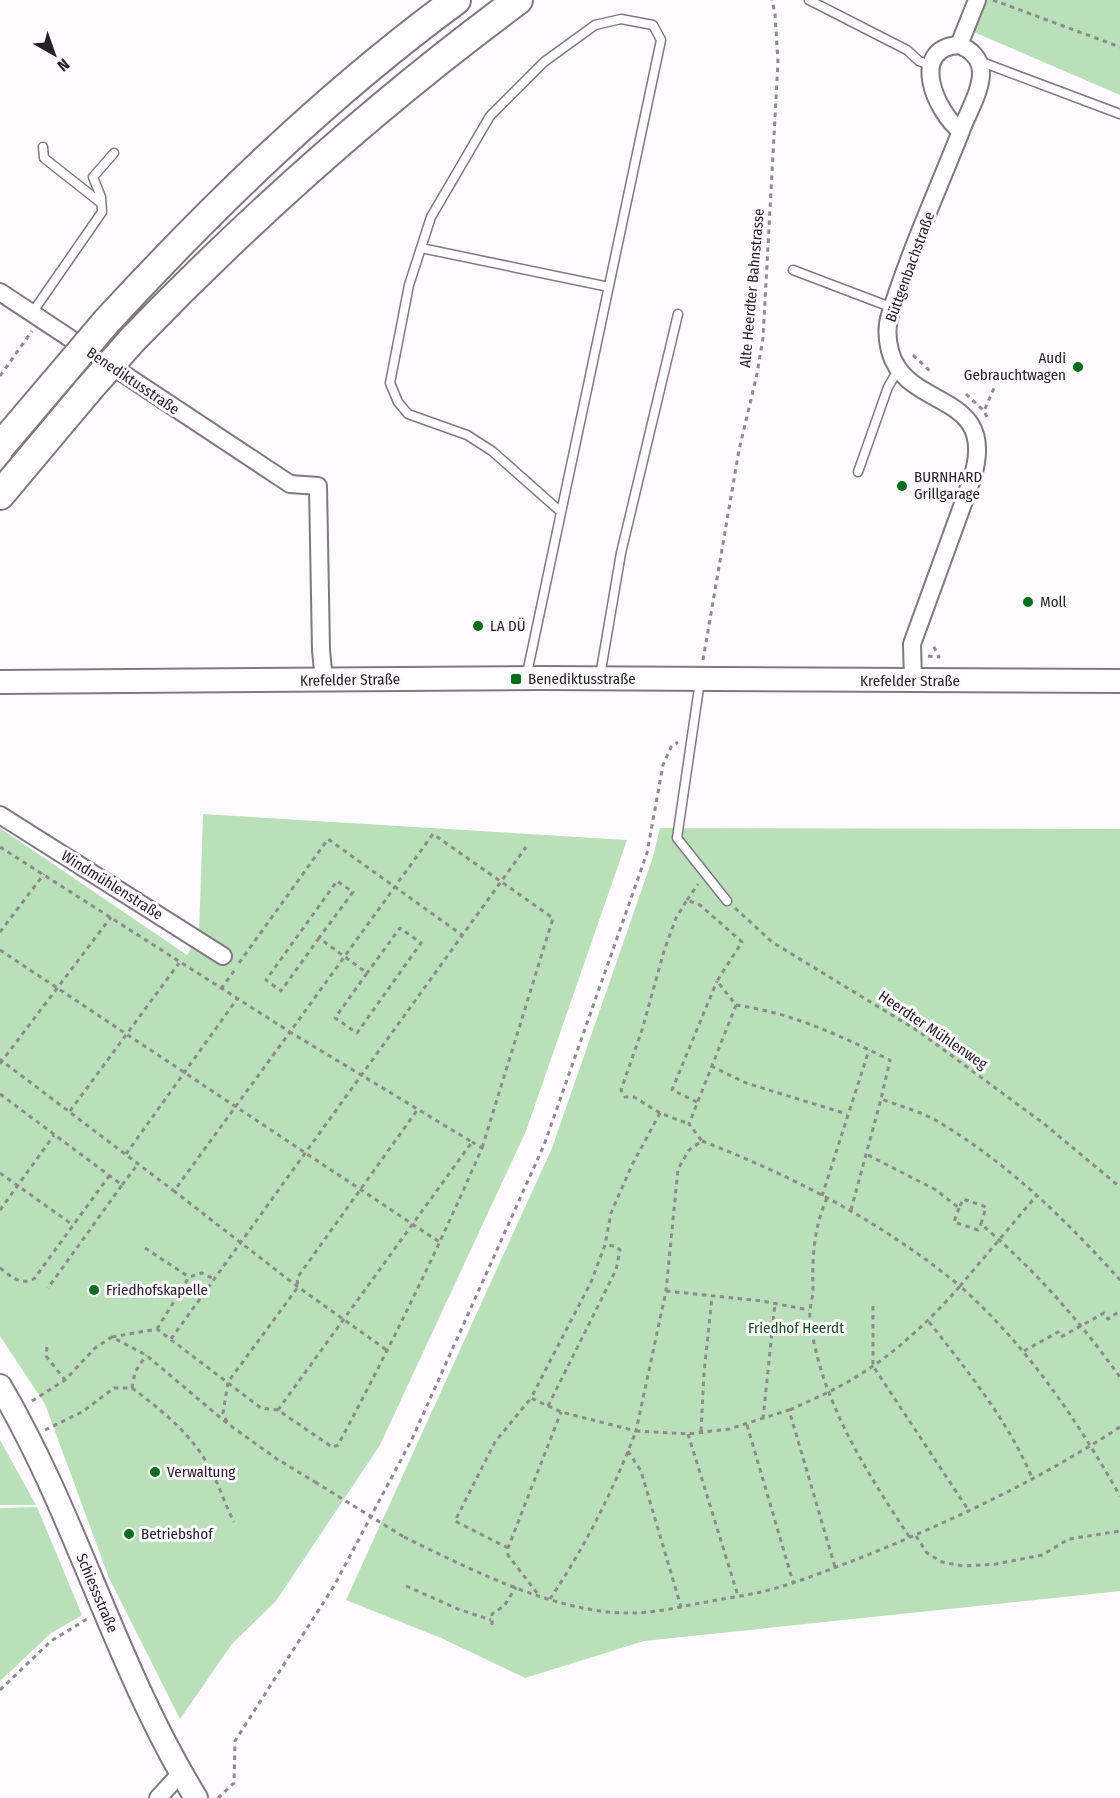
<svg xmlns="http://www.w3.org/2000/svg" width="1120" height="1798" viewBox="0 0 1120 1798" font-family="'Fira Sans Condensed',sans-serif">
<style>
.green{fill:#bae0ba}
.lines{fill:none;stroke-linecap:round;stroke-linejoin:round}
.lane-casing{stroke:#817881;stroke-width:11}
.street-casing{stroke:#817881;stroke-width:20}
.secondary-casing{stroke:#817881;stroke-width:26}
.highway-casing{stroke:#817881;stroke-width:32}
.path{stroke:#8e8a8e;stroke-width:3;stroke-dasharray:4.5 4.5;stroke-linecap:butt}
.lane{stroke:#fff;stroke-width:8}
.street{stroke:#fff;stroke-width:16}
.secondary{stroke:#fff;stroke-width:22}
.highway{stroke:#fff;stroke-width:28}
.highway-bridge-casing{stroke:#817881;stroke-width:32;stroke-linecap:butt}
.path-bridge{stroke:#8e8a8e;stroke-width:3;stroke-dasharray:4.5 4.5;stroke-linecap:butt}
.highway-bridge{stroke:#fff;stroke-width:28}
.poi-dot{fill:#066d1c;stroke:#fefafe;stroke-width:2}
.labels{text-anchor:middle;stroke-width:6;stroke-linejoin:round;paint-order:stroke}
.street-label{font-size:15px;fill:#252125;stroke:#fefafe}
.poi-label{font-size:15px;fill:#252125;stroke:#fefafe;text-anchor:start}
.park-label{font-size:15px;fill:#144e1b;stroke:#fefafe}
</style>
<rect width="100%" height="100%" fill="#fefafe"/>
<path class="green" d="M979,0H1120V95L969,30Z
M203,814L627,840L526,1131L380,1445L276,1601L232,1644L180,1719L109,1578L45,1404L0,1336V828L187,955L199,935Z
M660,828L1120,829V1591L644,1641L525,1678L441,1638L346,1600L552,1148L653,857Z
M0,1440L36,1505H0Z
M37,1507L82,1615L50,1634L0,1681V1508Z"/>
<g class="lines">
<g class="lane-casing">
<path id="lane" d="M809,0L907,50L919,61L930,65
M979,61L1120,114
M43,147L44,158L101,203
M421,248L609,287
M793,270L893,308
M32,313L102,212L101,197L93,177L114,153
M77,381L98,356
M858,472L888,387L898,370
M600,676L621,553L678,314
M526,678L661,40L653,25L621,19L595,25L544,62L490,116L431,217L409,285L390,383L398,402L408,414L467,435L492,451L561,512
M700,681L677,838L727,901"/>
</g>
<g class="street-casing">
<path id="street" d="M959,45L977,0
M0,292L290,484L318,486L321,650L324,681
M913,681L912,644L972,479C1000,389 906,412 890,351C887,339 886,327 890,315C909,253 937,192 961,131C967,114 982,90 981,71C980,58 970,49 959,45C908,48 936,113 961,131
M0,815L223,956
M158,1798L181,1773"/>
</g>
<g class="secondary-casing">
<path id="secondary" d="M0,682L540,678L1120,681
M0,1386C77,1517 116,1668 196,1798"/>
</g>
<g class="highway-casing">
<path id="highway" d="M107,321C214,205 328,94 456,0
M133,339C252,216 380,102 518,0
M0,495L88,390"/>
</g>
<path class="path" d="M993,0L1120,47
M913,355L932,373
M0,376L32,331
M966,394L984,411
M987,417L984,411L995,386
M928,656L939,657L932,643
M703,660L739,450L757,374L763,338L778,62L775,14L772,0
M0,847L290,1032L174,1191L298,1287L388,1351
M687,900L698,884
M735,908L772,942L918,1031L1043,1123L1120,1187
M0,932L44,874
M319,938L281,991L266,980L337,881L353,892L319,938L367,973L335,1018L357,1033L421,943L400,928L367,973
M0,950L441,1243
M239,963L328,839L462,935
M221,989L234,971
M736,1005C792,1013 839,1035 890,1060L881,1099C899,1106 920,1111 937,1121C1008,1163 1065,1219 1120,1280
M0,1059L2,1061L111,917
M0,1064L2,1061L174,1191
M711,1066L746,1083L847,1114
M0,1094L122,1185L48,1288
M697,1102L672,1090L717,981
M70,1111L179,963
M660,1113L632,1165L611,1213L605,1245L591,1282L531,1398L561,1412L636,1431L666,1291L678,1169L689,1150L702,1141L689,1124L736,1005L717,981L742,942L700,905L687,900L676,918L664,951L642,1030L621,1090L625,1097H634L660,1113L689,1124
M702,1141C795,1177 882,1222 960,1286L1037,1195
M126,1154L237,999
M868,1155L936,1190L959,1208L963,1199L986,1207L981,1224C1034,1269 1079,1320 1120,1377
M0,1173L73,1225
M122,1185L138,1164
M822,1196L869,1050
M827,1198C814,1227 812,1257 813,1288C813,1299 809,1308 810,1319C820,1400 866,1471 910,1538
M959,1208L954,1222L978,1230L981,1224
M0,1210L54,1135
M851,1210L881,1099
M145,1248L189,1277
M0,1268C11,1276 20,1286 34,1279L109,1176
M666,1291L762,1301L809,1310
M873,1306V1366L969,1511
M929,1322C964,1366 1011,1425 1032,1478
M157,1329L189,1277L202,1273L214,1279
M112,1337L157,1329L261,1408L278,1410L332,1447L338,1445C390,1348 438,1249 482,1148L472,1142
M171,1339L526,847
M47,1347L46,1356L65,1380
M1024,1351L1058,1332L1061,1337L1104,1313L1108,1319L1120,1311
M132,1388C160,1409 189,1432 207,1463C218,1481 224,1503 234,1522
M32,1401L65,1380L95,1348L112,1337L146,1355L228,1424L277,1459L315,1482
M548,1406L616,1270L620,1250L615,1246L605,1245
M278,1410L472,1142L290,1032L433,834L553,918L482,1148
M790,1410C806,1402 824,1395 840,1386C886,1362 926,1325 960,1286C1027,1346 1076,1418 1120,1496
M763,1419L775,1303
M227,1422L223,1413L228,1382L298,1287L297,1278L418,1109
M747,1425L793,1582
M45,1430L82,1412L114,1388H132L135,1372L146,1355
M701,1431L704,1373L712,1297
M688,1434L738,1596
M628,1451L641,1471L681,1607
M916,1536L927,1553L942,1562L963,1566L996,1564L1042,1555L1069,1539L1120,1531
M404,1537C470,1569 557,1614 631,1613C657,1613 682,1606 707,1602C725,1598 744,1596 761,1592C795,1584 828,1570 860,1558C950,1522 1039,1480 1120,1427
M508,1548L455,1521L495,1442L531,1398
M406,1586L458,1609L491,1620
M537,1593L508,1555V1548L561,1412
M550,1599C586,1545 613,1491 636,1431L688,1434L729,1429L789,1410L835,1567
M492,1625V1614L504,1606L516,1587
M0,1690L51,1641L87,1619
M218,1798L234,1783L235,1741L334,1586L412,1439L544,1145L647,853L663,765L671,747L678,742"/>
<use href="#lane" class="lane"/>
<use href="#street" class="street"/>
<use href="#secondary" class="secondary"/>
<use href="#highway" class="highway"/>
<g class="highway-bridge-casing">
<path id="highway-bridge" d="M88,390L133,339
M0,447L107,321"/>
</g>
<path class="path-bridge" d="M315,1482L404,1537"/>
<use href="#highway-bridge" class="highway-bridge"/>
</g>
<g class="poi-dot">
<circle cx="1078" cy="367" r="6"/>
<circle cx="902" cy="486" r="6"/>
<circle cx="1028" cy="602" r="6"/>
<circle cx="478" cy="626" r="6"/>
<rect x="510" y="673" width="12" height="12" rx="3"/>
<circle cx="94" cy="1290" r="6"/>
<circle cx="155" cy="1472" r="6"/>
<circle cx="129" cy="1534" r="6"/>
</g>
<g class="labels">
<g class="street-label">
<text transform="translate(910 267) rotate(-70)" y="5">Büttgenbachstraße</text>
<text transform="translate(752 288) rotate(-85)" y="5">Alte Heerdter Bahnstrasse</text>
<text transform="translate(133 381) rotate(34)" y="5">Benediktusstraße</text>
<text transform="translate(350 680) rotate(-1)" y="5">Krefelder Straße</text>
<text x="910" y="686">Krefelder Straße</text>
<text transform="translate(112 885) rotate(32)" y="5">Windmühlenstraße</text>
<text transform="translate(933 1030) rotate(34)" y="5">Heerdter Mühlenweg</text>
<text transform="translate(97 1593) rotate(67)" y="5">Schiessstraße</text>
</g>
<g class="poi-label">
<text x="1066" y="363" text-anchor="end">Audi<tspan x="1066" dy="17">Gebrauchtwagen</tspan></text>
<text x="914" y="482">BURNHARD<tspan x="914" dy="17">Grillgarage</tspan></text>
<text x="1040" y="607">Moll</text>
<text x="490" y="631">LA DÜ</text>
<text x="528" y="684">Benediktusstraße</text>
<text x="106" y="1295">Friedhofskapelle</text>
<text x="167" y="1477">Verwaltung</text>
<text x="141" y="1539">Betriebshof</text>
</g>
<g class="park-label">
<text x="796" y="1333">Friedhof Heerdt</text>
</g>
</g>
<g transform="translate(54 54) rotate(140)" stroke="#fefafe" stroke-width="4.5" paint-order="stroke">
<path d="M0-4.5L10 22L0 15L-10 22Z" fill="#252125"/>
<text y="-9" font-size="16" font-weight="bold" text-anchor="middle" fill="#252125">N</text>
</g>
</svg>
